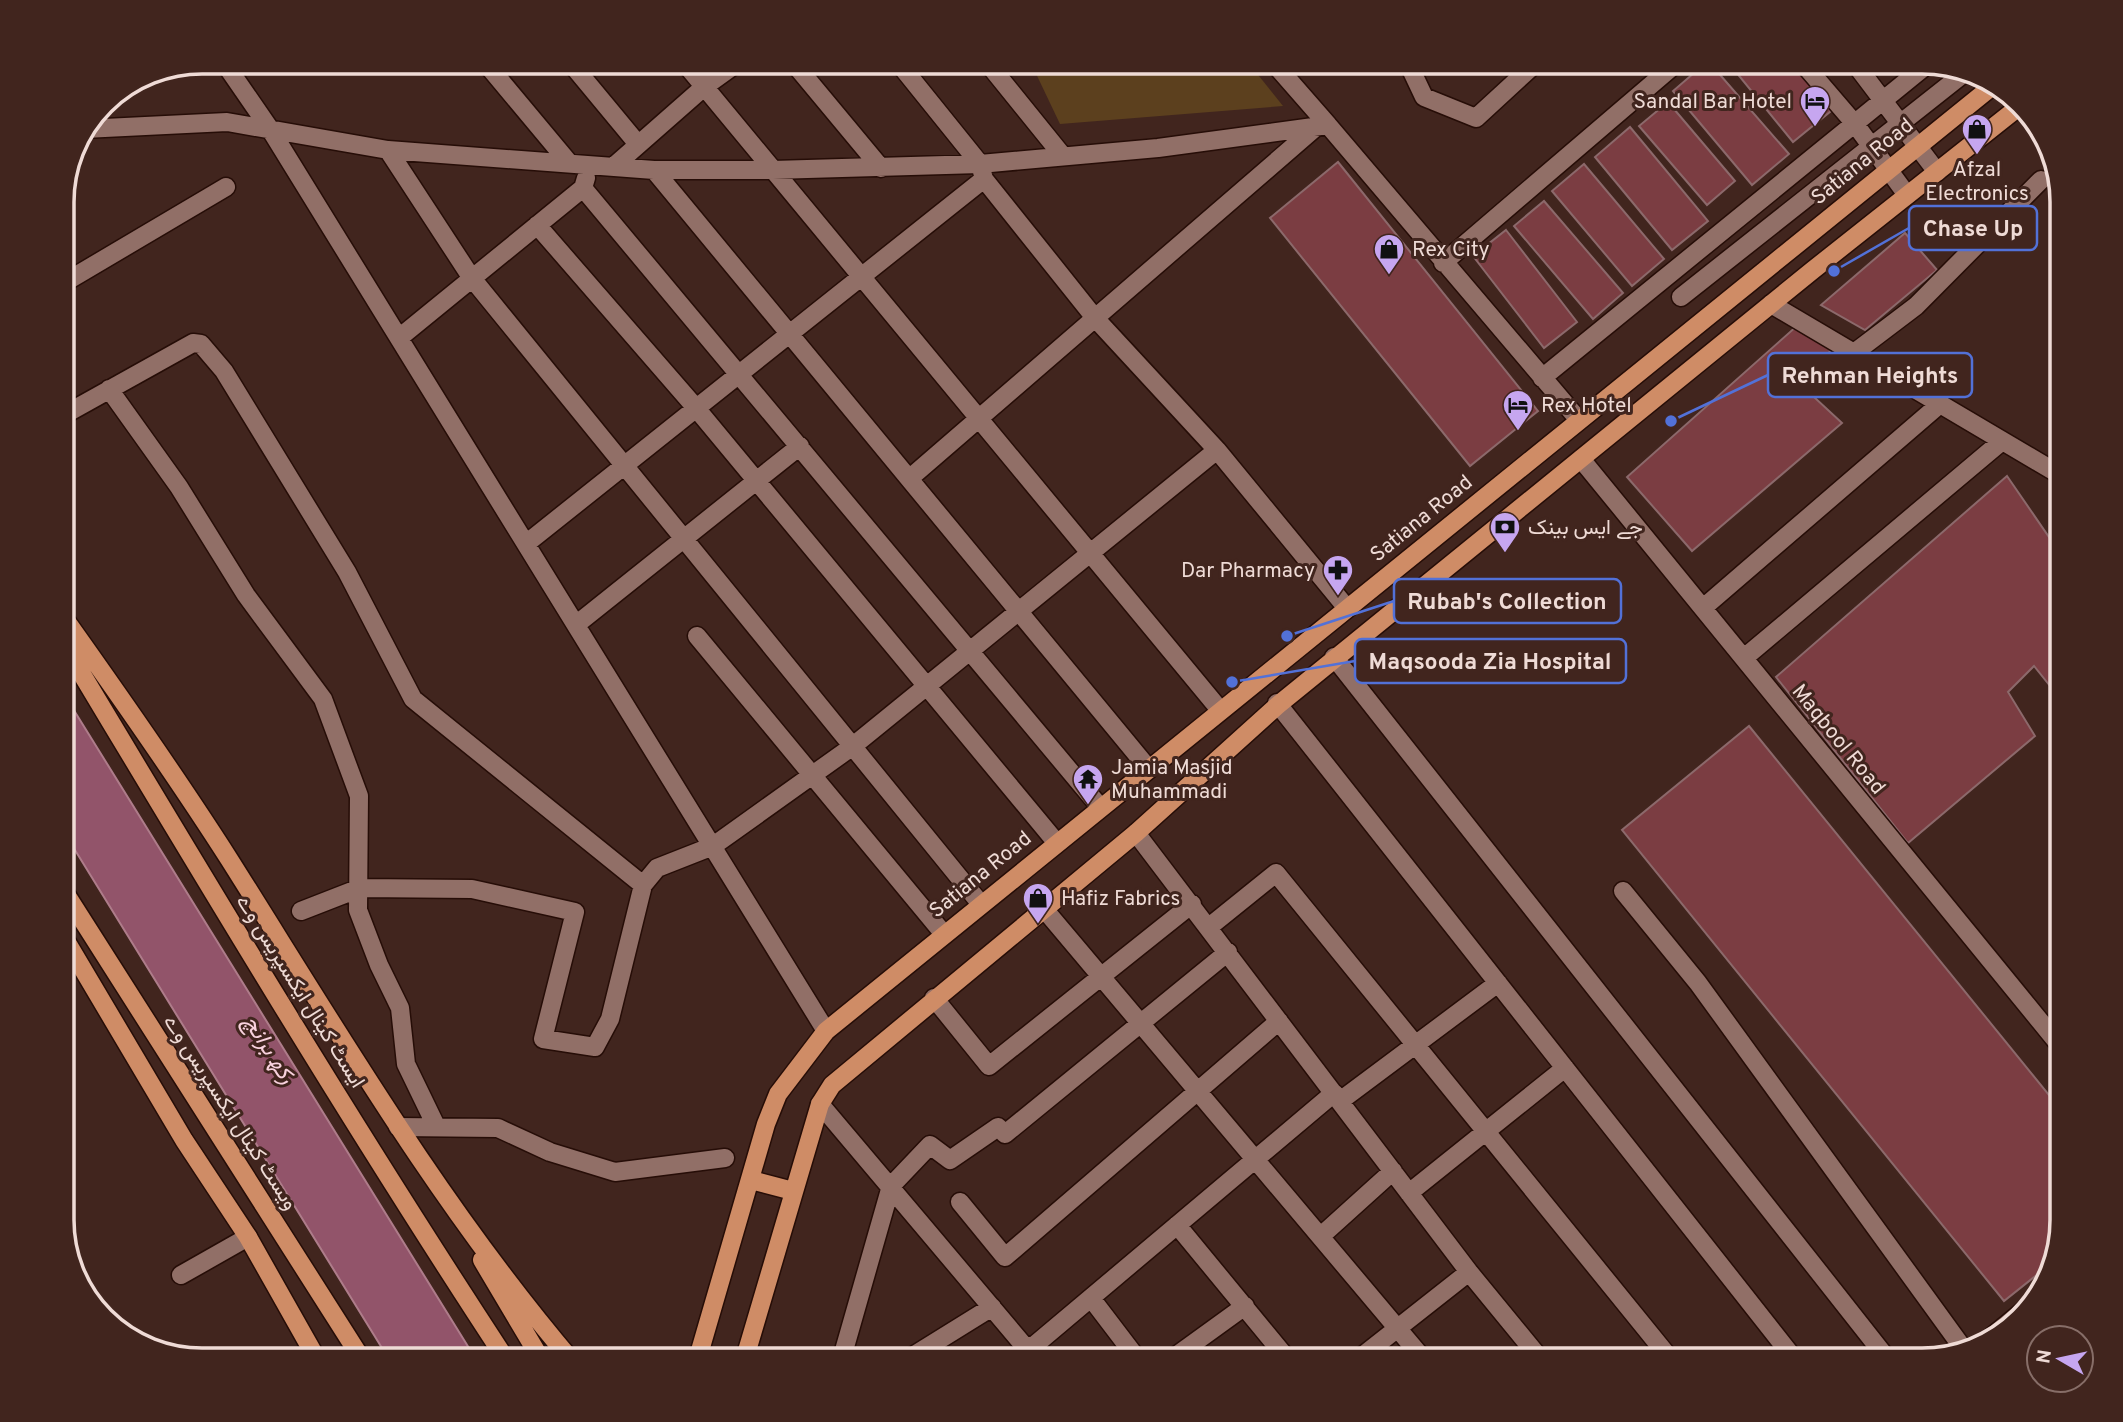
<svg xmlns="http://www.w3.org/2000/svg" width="2123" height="1422" viewBox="0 0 2123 1422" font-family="Overpass,Vazirmatn,sans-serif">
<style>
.green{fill:#5c401e}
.water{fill:#92546a;stroke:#ae7c8a;stroke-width:2}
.building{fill:#7b3d42;stroke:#8c696b;stroke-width:2}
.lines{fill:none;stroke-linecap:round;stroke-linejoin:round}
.minor-casing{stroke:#260d07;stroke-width:21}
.major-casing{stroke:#260d07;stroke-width:21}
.minor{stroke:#916f67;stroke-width:18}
.major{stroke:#cf8c66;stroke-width:18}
.labels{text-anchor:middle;stroke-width:6;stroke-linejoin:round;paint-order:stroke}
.poi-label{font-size:21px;fill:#efdbd6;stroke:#41251e;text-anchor:start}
.street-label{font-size:21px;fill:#efdbd6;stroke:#41251e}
.water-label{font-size:23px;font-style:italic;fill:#f9d2de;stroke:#41251e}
.rim{fill:none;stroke:#efdbd6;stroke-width:3.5}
.leader{fill:none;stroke:#5271d8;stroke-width:2.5}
.callout-dot{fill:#5271d8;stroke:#41251e;stroke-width:2.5}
.callout{fill:#41251e;stroke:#5271d8;stroke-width:2.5}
.callout-label{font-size:23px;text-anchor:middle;font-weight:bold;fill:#efdbd6}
</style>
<rect width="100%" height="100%" fill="#41251e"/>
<path class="green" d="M1030,61H1247L1283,106L1060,124Z"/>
<path class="water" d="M62,691L477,1361H390L62,829Z"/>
<path class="building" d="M1708,61L1789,154L1752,185L1673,91Z
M1727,61H1791L1831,111L1793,142Z
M1668,102L1735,181L1707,205L1639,126Z
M1630,127L1708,221L1672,250L1595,157Z
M1338,162L1538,411L1470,466L1270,218Z
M1584,164L1664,259L1632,286L1552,191Z
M1544,201L1623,293L1593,319L1514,226Z
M1506,230L1577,322L1544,348L1473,256Z
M1905,233L1937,270L1865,330L1821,305Z
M1798,325L1832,349L1801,385L1842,423L1692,551L1627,477Z
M2007,476L2062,556V701L2034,666L2008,692L2035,736L1908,843L1776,677Z
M1749,726L2062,1111V1221L2048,1266L2004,1301L1622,830Z"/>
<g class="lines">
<g class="minor-casing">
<path id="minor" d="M223,61L270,129L826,1031
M484,61L570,164
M569,61L637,143
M683,61L1220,710
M792,61L881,168
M897,61L980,164L984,179L1095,318L1217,450L1346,607
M986,61L1062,155
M1272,61L1328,125
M1407,61L1424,97L1476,118L1538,61
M1801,61L1855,124L1907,195
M1853,61L1937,172
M84,129L227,122L388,150L654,170H773L980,164L1158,148L1328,125L1578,419
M388,150L471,277L980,903
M613,167L704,87L740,61
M654,170L1148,768
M583,188L1100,807
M537,225L696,408L1056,842
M1443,263L1679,61
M62,284L226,187
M1681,297L1963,74
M1771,304L2062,476
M399,338L583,188L586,178
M1854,353L1916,306L2041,180
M1542,378L1929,63
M109,389L179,487L246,595L323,699L359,796L358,910L379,965L400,1008L406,1064L436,1126
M62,416L193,343L201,344L224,371L347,572L413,699L643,885L657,868L713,846L853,746L1217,450
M1581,459L2062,1048
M910,478L1316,127
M527,543L984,179
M1703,608L1940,404
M577,624L800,446
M697,636L943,933
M1334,657L1889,1361
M1744,658L2002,441
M1277,703L1796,1361
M1136,833L1469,1272L1542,1361
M1623,891L1698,983L1965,1351
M1045,910L1425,1361
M301,911L360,888L472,889L575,912L543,1039L595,1047L610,1019L643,885
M1209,927L1276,873L1672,1361
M934,998L989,1066L1192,904
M1340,1101L1498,983
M820,1104L1026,1348L1036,1344L1334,1093
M398,1127L498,1128L550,1152L615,1172L725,1158
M1409,1193L1565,1068
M960,1202L1005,1257L1279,1021
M1177,1225L1289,1361
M1321,1236L1393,1171
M181,1275L248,1237
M1091,1298L1139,1361
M1978,1348L2033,1303
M841,1361L891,1186L930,1145L950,1160L998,1127L1005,1134L1228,952
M905,1361L992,1307
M1169,1361L1245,1306
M1356,1361L1469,1272"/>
</g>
<g class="major-casing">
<path id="major" d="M62,615C119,695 176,776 229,859C337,1030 440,1206 572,1361
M62,641C207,883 352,1125 507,1361
M62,888L363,1361
M62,934L184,1140L248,1237L318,1361
M751,1180L793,1191
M482,1260L542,1361
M697,1361L766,1124L778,1094L826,1031L1995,84
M744,1361L820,1104L832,1085L1136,833L1278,705L1813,270L2020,106"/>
</g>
<use href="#minor" class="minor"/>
<use href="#major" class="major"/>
</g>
<defs>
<g id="hotel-pin" transform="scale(1.575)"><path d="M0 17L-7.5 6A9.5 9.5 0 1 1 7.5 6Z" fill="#c6a6f0" stroke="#41251e"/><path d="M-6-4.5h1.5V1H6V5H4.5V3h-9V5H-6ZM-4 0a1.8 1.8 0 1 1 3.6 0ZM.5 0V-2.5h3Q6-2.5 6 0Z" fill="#111"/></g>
<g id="shop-pin" transform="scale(1.575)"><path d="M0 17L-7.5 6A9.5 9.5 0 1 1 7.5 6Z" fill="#c6a6f0" stroke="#41251e"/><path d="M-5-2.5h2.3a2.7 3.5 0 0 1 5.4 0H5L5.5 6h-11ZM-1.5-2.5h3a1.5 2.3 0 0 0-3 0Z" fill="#111"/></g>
<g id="bank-pin" transform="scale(1.575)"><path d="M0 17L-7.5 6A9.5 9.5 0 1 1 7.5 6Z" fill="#c6a6f0" stroke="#41251e"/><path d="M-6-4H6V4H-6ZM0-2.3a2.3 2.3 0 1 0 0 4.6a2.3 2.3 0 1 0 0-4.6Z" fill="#111"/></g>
<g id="pharmacy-pin" transform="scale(1.575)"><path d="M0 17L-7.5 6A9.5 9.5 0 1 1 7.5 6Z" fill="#c6a6f0" stroke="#41251e"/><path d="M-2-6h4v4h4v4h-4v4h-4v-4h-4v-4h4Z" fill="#111"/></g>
<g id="temple-pin" transform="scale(1.575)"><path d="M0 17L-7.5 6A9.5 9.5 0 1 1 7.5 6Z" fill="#c6a6f0" stroke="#41251e"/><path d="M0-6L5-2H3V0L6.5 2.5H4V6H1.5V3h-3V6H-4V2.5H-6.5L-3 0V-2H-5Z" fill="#111"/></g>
</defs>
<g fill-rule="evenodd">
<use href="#hotel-pin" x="1815" y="101"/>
<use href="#shop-pin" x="1977" y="129"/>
<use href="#shop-pin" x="1389" y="249"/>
<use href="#hotel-pin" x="1518" y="405"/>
<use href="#bank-pin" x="1505" y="527"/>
<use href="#pharmacy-pin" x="1338" y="570"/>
<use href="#temple-pin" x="1088" y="779"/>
<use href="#shop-pin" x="1038" y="898"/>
</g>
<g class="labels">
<g class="poi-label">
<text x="1792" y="108" text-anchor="end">Sandal Bar Hotel</text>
<text x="1977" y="176" text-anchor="middle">Afzal<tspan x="1977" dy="24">Electronics</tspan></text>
<text x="1412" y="256">Rex City</text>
<text x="1541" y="412">Rex Hotel</text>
<text x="1528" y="534">جے ایس بینک</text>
<text x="1315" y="577" text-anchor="end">Dar Pharmacy</text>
<text x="1111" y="774">Jamia Masjid<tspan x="1111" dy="24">Muhammadi</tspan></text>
<text x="1061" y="905">Hafiz Fabrics</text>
</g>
<g class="street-label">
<text transform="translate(1862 161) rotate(-39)" y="7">Satiana Road</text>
<text transform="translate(1421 518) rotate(-39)" y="7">Satiana Road</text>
<text transform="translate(1839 739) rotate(51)" y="7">Maqbool Road</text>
<text transform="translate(980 874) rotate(-39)" y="7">Satiana Road</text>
<text transform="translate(301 991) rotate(58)" y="7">ایسٹ کینال ایکسپریس وے</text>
<text transform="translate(231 1112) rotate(57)" y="7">ویسٹ کینال ایکسپریس وے</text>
</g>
<g class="water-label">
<text transform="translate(270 1049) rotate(58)" y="8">رکھ برانچ</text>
</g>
</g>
<path d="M0 0H2123V1422H0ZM202 74H1922A128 128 0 0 1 2050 202V1220A128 128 0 0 1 1922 1348H202A128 128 0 0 1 74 1220V202A128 128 0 0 1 202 74Z" fill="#41251e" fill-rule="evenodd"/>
<path class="rim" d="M202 74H1922A128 128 0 0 1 2050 202V1220A128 128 0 0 1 1922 1348H202A128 128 0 0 1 74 1220V202A128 128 0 0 1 202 74Z"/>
<path class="leader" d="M1834 271L1909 228M1671 421L1768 375M1287 636L1394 601M1232 682L1355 661"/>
<g class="callout-dot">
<circle cx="1834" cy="271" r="7"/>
<circle cx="1671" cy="421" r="7"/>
<circle cx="1287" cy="636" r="7"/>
<circle cx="1232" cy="682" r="7"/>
</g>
<g class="callout">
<rect x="1909" y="206" width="128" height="44" rx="7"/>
<rect x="1768" y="353" width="204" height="44" rx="7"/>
<rect x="1394" y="579" width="227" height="44" rx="7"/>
<rect x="1355" y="639" width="271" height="44" rx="7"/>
</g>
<g class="callout-label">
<text x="1973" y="236">Chase Up</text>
<text x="1870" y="383">Rehman Heights</text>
<text x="1507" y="609">Rubab's Collection</text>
<text x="1490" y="669">Maqsooda Zia Hospital</text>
</g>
<g transform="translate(2060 1359) rotate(279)"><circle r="33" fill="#41251e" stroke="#876e68" stroke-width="2"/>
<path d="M0-5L12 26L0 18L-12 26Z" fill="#c6a6f0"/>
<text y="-10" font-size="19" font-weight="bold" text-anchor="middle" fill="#efdbd6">N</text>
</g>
</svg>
